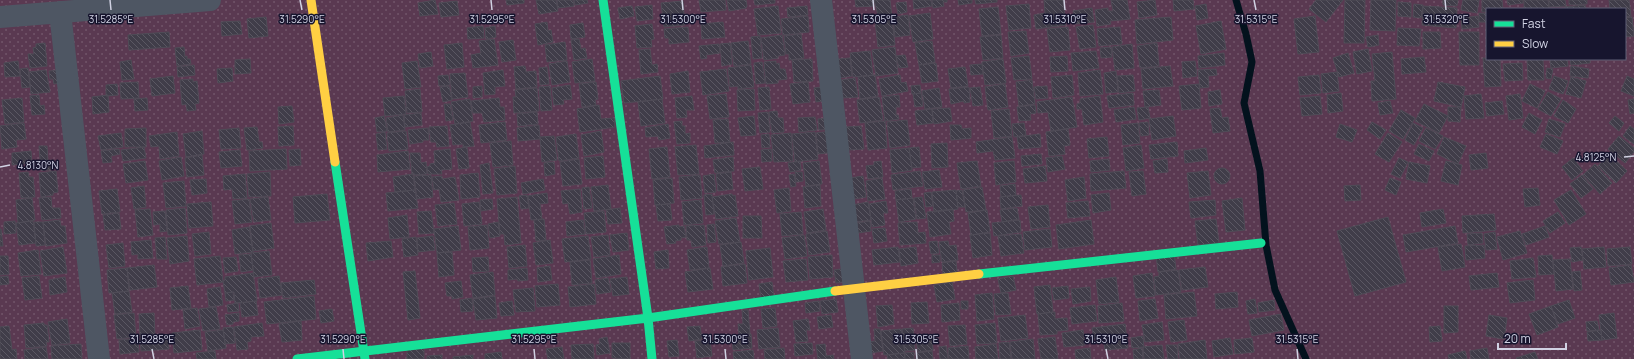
<svg xmlns="http://www.w3.org/2000/svg" width="1634" height="359" viewBox="0 0 1634 359" font-family="Manrope,sans-serif">
<style>
.green{fill:url(#green-dots);fill-rule:evenodd}
.lines{fill:none;stroke-linecap:round;stroke-linejoin:round}
.stream{stroke:#03121d;stroke-width:7}
.building{fill:url(#building-back-hatch);stroke:#4f4c57}
.street{stroke:#4e5663;stroke-width:22}
.fast{stroke:#16e098;stroke-width:9}
.slow{stroke:#ffcf43;stroke-width:9}
.ticks{fill:none;stroke:#d1d2e3;stroke-width:1.5}
.ticks-label{font-size:10px;text-anchor:middle;fill:#d1d2e3;stroke:#17152e;stroke-width:3;stroke-linejoin:round;paint-order:stroke}
</style>
<defs>
<pattern id="green-dots" width="8" height="8" patternUnits="userSpaceOnUse"><rect width="8" height="8" fill="#5a3951"/><path d="M2 2h.1M6 6h.1" fill="none" stroke="#71556a" stroke-width="1.8" stroke-linecap="round"/></pattern>
<pattern id="building-back-hatch" width="6" height="6" patternUnits="userSpaceOnUse"><rect width="6" height="6" fill="#403d49"/><path d="M-1 5l2 2M0 0l6 6M5-1l2 2" fill="none" stroke="#5b5863"/></pattern>
</defs>
<rect width="100%" height="100%" fill="#252532"/>
<path class="green" d="M0,0H1634V359H0ZM1487,9H1625V59H1487Z"/>
<g class="lines">
<path class="stream" d="M1236,0L1246,34L1252,62L1244,103L1260,171L1266,245L1275,290L1306,359"/>
</g>
<path class="building" d="M435,0L438,14L420,16L418,3Z
M506,0H524V3L507,5Z
M536,0H556L558,11L539,14Z
M557,0H573L574,6L558,8Z
M574,0H587L588,3L575,5Z
M699,0H725L726,10L701,12Z
M727,0H746L747,6L746,8L729,11Z
M754,0H775V3L755,5Z
M855,0H873L874,6L856,7Z
M874,0H890L892,17L879,19Z
M913,0H931L932,6L914,9Z
M932,0H947V2H943L944,6L933,8Z
M958,0H972V3L959,5Z
M975,0H997V2L976,4Z
M1044,0H1063L1066,25L1036,29L1034,15L1045,13Z
M1111,0H1127L1130,19L1110,21L1111,24L1097,26L1095,10L1108,8V11H1113Z
M1155,0L1157,15L1139,18L1137,2Z
M1173,0H1193L1194,9L1174,11Z
M1316,0H1343L1326,22L1309,9Z
M1345,0H1365L1364,43H1344Z
M1371,0H1396L1395,31L1370,30Z
M1443,0H1458L1457,6L1443,5Z
M1463,0H1479L1477,13L1461,10Z
M1482,0H1502L1503,9H1487V12H1482Z
M1507,0H1523V3L1508,5Z
M1524,0H1548L1549,9H1524Z
M1549,0H1565L1566,6L1549,7Z
M1569,0H1587V4L1569,5Z
M1609,0H1629L1631,16L1625,17V9H1610Z
M457,1L459,15L441,17L439,3Z
M683,1L685,25L664,27L661,3Z
M906,2L907,12L898,14L896,3Z
M1398,2L1411,3V17L1398,16Z
M1029,4L1031,28L1009,30L1006,6Z
M1206,4L1208,18L1197,20L1195,6Z
M1414,4L1423,5L1421,18L1413,17Z
M652,5L653,19L637,21L635,7Z
M1585,5L1586,9H1565V7Z
M632,6L634,16L620,19L618,8Z
M778,6L781,33L758,35L754,9Z
M807,6L808,15L788,17L787,8Z
M1423,6L1457,8L1456,28L1422,25Z
M998,7L1001,34L982,36L979,9Z
M1092,8L1094,22L1075,24L1073,11Z
M930,13L933,39L913,42L909,16Z
M1479,13L1487,14V32L1486,22H1479Z
M908,15L910,35L895,37L893,17Z
M808,16L809,32L783,35L781,19Z
M1315,16L1319,52L1298,54L1294,19Z
M1478,16L1479,27L1462,29L1461,18Z
M266,17L268,36L249,38L247,19Z
M1171,17L1173,40L1137,44L1135,20Z
M1632,17L1634,36L1625,37V18Z
M892,19L895,45L878,47L875,21Z
M240,21L242,34L222,36L221,22Z
M1221,21L1226,49L1201,54L1196,26Z
M547,22L548,31L551,30L553,42L538,45L535,24Z
M723,22L725,37L702,39L701,24Z
M583,23L585,37L571,39L570,25Z
M652,24L654,39L651,40L652,47L637,48L635,26Z
M1093,25L1096,47L1080,49L1076,27Z
M483,26L484,38L468,39L467,28Z
M495,26L496,37L486,39L485,28Z
M688,27L689,42L669,44V38H665L664,29Z
M1068,27L1070,50L1050,52L1047,29Z
M1120,27L1122,44L1099,46L1097,29Z
M1398,28L1421,29L1419,46L1397,45Z
M1026,31L1029,53L1011,56L1008,32Z
M169,32L170,47L129,50L128,35Z
M1423,32H1440L1441,48L1423,49Z
M1459,32H1479V65H1460Z
M801,34L804,58L789,60V54H786L784,36Z
M782,35L785,55L778,56V58L764,60L761,38Z
M1001,35L1003,58L983,60L980,37Z
M1378,35L1379,45L1368,47L1366,37Z
M760,36L762,58L753,59L751,37Z
M494,39L498,65L473,68L471,55L481,53L479,41Z
M579,39L581,49L585,48L587,58L574,60L571,40Z
M513,40L516,60L502,62L499,42Z
M748,41L751,64L734,66L731,43Z
M932,41L935,62L919,65L915,43Z
M565,42L567,60L547,62L545,45Z
M45,43L47,66L30,68L28,54H34L33,48L36,47V44Z
M462,43L464,67L447,69L444,45Z
M730,43L732,64L722,66L720,44Z
M1157,43L1159,66L1140,68L1137,46Z
M719,44L720,53L706,55L707,58L701,59L699,46Z
M1132,44L1134,68L1115,70L1112,47Z
M184,47L185,57L187,56V59H190L191,64L177,66L175,48Z
M895,47L898,73L876,76L872,50Z
M1111,47L1112,57L1101,58L1100,48Z
M650,49L652,65L657,64L658,72L641,74L639,50Z
M1368,49L1372,71L1357,74L1353,52Z
M870,51L873,75L853,77L850,53Z
M1096,51L1099,68L1073,71L1071,53Z
M431,52L433,66L420,68L418,54Z
M1392,52L1396,99L1372,101L1371,81H1375L1372,54Z
M1224,53L1225,65L1199,68L1198,56Z
M1348,53L1354,73L1339,77L1333,58Z
M905,55L908,67L899,68L896,56Z
M1029,56L1032,79L1014,80L1011,58Z
M1067,56L1068,71L1051,72L1050,57Z
M1424,57L1426,72L1402,74L1401,59Z
M850,58L852,76L840,78L838,59Z
M1483,58L1500,59L1501,86L1485,87Z
M250,59L251,73L235,74V60Z
M592,59L595,81L575,83L572,62Z
M812,59L813,81L794,82L792,60Z
M1003,59L1006,83L985,85L982,62Z
M1527,59H1543L1544,80H1528Z
M1550,59H1567L1568,66L1551,68Z
M1570,59H1590V63L1571,65Z
M131,60L134,79L122,80L120,62Z
M18,61L20,76L5,77L4,63Z
M417,61L421,87L405,89L402,63Z
M567,61L570,82L552,85L549,64Z
M776,61V64L779,63L780,69H785L787,79L778,80V83L766,84L764,62Z
M1195,61L1197,76L1183,78L1182,62Z
M762,62L765,83L756,84L754,63Z
M936,63L938,81L922,83L919,65Z
M1522,63L1523,80L1505,81L1503,64Z
M982,64L983,74L971,75L970,65Z
M194,65L195,75L178,77L177,67Z
M751,65L754,87L738,89V86L730,87L728,68Z
M525,66L526,72L536,71L537,87L516,89L514,67Z
M1170,66L1173,86L1143,89L1141,69Z
M1571,66L1589,69L1588,78L1570,76Z
M547,67L549,84L540,85L539,68Z
M965,67L968,86L951,88L948,69Z
M28,68L30,87L22,88L20,69Z
M232,68L233,81L218,83L217,69Z
M1547,68L1553,69L1551,79L1546,78Z
M726,69L729,91L703,95L700,72Z
M1216,69L1217,75L1208,76L1209,87L1200,88L1198,70Z
M46,70L50,92L31,94L29,72Z
M60,70L62,83L54,84L53,79H50L49,71Z
M503,70L505,86L495,87V94L485,95L483,73Z
M1100,70L1103,94L1080,96L1078,73Z
M688,71L690,92L672,94L670,74Z
M1116,71L1118,92L1106,93L1104,73Z
M1337,72L1339,91L1323,93L1321,74Z
M465,73L468,97L452,99L450,74Z
M448,75L450,85L439,86L438,76Z
M875,75L878,96L860,99L858,77Z
M900,75L901,83L906,82L908,91L882,96L879,79Z
M1072,75L1074,95L1053,98L1051,77Z
M1133,75L1135,91L1119,93L1117,76Z
M1319,75L1321,93L1300,95L1298,77Z
M173,76L175,93L152,96L150,79Z
M660,76L663,99L624,103L621,81Z
M1554,76L1568,81L1563,94L1549,89Z
M1627,76L1634,79V96L1621,91Z
M1571,77L1586,81L1581,98L1566,94Z
M855,78L858,97L843,98L841,80Z
M193,79V82L197,81L199,103L195,104L196,110L187,111L186,104L182,105L180,80Z
M1032,80L1035,104L1019,106L1016,82Z
M138,82L139,98L121,99L120,83Z
M596,82L598,99L595,100L596,105L582,107L579,84Z
M808,82L810,102L793,104L790,84Z
M1438,82L1465,87L1461,107L1434,101Z
M117,84L118,95L106,96V85Z
M1005,84L1008,107L988,110L985,87Z
M1199,84L1201,108L1182,110L1179,86Z
M1530,84L1545,91L1537,108L1522,101Z
M570,85L572,99L563,100L564,104L554,105L552,88Z
M920,85L921,93L912,94L911,86Z
M449,86L452,100L443,102L440,87Z
M482,86V97L473,98V87Z
M550,86L552,110L541,111L539,87Z
M827,86L829,100L816,102L814,88Z
M1047,86L1048,98L1036,99L1034,87Z
M769,87L771,109L760,110L758,88Z
M969,87L970,102L964,103V101L951,104L949,89Z
M980,87L983,105L973,106L970,88Z
M537,88L539,111L514,113L513,97H516L515,90Z
M939,88L942,107L925,109L922,91Z
M420,89L422,112L407,113L405,91Z
M754,89L755,110L738,111L737,90Z
M1159,90L1161,105L1145,107L1143,91Z
M1220,90L1222,104L1209,106L1208,92Z
M1548,92L1561,99L1551,116L1538,109Z
M921,93L923,106L915,107L913,94Z
M1133,93L1134,105L1109,108L1107,96Z
M1341,93L1343,111L1328,113L1327,95Z
M726,94L729,117L710,119L707,96Z
M1481,94L1484,118L1466,119L1464,96Z
M1520,94L1523,118L1509,120L1506,96Z
M39,95L40,106L44,105L45,114L32,115L30,96Z
M108,95L109,112L93,114L92,97Z
M899,95L900,107H896V115H898L899,119L885,121L882,97Z
M404,96L406,114L385,116L383,98Z
M692,96L694,110H686L687,117L677,118L675,98Z
M1100,96L1103,122L1084,125L1082,109H1077V104L1080,103V99Z
M1320,96L1322,114L1302,116L1300,98Z
M879,97L883,120L860,123L857,100Z
M1072,97L1077,127L1051,131L1048,112L1038,113L1037,102Z
M22,98L24,122L5,124L2,100Z
M147,98L148,110L135,111L134,99Z
M499,98L500,107H504L505,120L484,122L482,113H473L471,101Z
M470,99L473,121L455,124L451,102Z
M662,99L665,123L641,126L638,102Z
M1634,99V113L1630,114L1628,100Z
M1563,100L1576,109L1568,123L1554,116Z
M1390,101L1393,113L1380,115L1378,103Z
M1502,101L1504,114L1487,116L1485,103Z
M444,104H450L453,120L446,121Z
M1424,104L1448,116L1439,133L1415,121Z
M599,105L601,119L614,118L615,127L580,132L577,109Z
M1035,105L1036,113L1030,114L1031,120L1019,121L1017,107Z
M292,106L294,122L279,124L278,107Z
M1134,107L1136,119L1116,122L1114,110Z
M1148,107L1150,118L1139,120L1137,108Z
M1448,107H1461L1460,122L1448,121Z
M950,108L952,121L934,124L932,109Z
M1220,108L1222,118L1228,117L1230,131L1213,133L1210,109Z
M932,109L933,123L917,125L915,111Z
M1009,109L1012,136L994,138L991,111Z
M1401,110L1415,118L1403,139L1389,131Z
M777,111L778,118H783L784,132L772,133L769,112Z
M537,112L538,124L518,126L517,114Z
M768,112L770,132L760,133L758,113Z
M421,113L422,125L405,127L404,115Z
M1529,113L1542,120L1535,134L1522,127Z
M403,115L405,130L388,132L386,118Z
M384,116L387,131L377,132L375,118Z
M754,116L756,135L741,136L738,118Z
M1173,116L1176,136L1152,140L1149,119Z
M1615,116L1624,123L1619,131L1609,123Z
M815,117L817,130L799,132L798,118Z
M832,118L833,129L819,130L818,119Z
M728,119L730,142L715,143L713,120Z
M1549,119L1565,124L1560,137L1545,132Z
M907,120L910,145L890,148L887,122Z
M682,121V126H685V134L690,133V143L677,144L674,122Z
M885,121L887,148L868,150L865,123Z
M470,122L474,146L463,147V144L453,145L450,125Z
M505,122L507,140L481,143L479,125Z
M1148,122L1149,135L1141,136L1139,123Z
M1372,122L1386,130L1380,139L1367,130Z
M24,123L26,139L16,140L17,147L2,149L0,126Z
M1024,123L1026,135L1014,137L1012,124Z
M1138,123L1140,143L1123,145L1121,125Z
M1413,123L1423,128L1414,145L1405,140Z
M668,124L670,138L659,140L658,136L646,137L645,128Z
M1340,124L1357,130L1352,142L1336,137Z
M539,125L540,139L518,141L517,128Z
M950,125H961L962,129L971,128V138L951,140Z
M293,126L294,145L279,146L278,127Z
M447,126L449,146L437,147L436,142H431L429,127Z
M861,126L864,149L848,150L846,127Z
M1630,126L1634,129V144L1623,136Z
M257,127L259,142H262L263,148L247,150L244,128Z
M146,128V147H125V129Z
M239,128L241,148L221,149L219,130Z
M428,128L429,140H423V142L410,144L408,130Z
M1426,128L1443,136L1435,149L1419,141Z
M1068,129L1070,145L1064,146L1065,154L1049,156L1046,132Z
M202,131L204,154L186,157L183,134Z
M406,131L408,149L389,151L387,133Z
M601,131L604,152L584,156L581,135Z
M832,131L835,152L818,154L816,133Z
M177,132L179,156L160,159L159,146L151,147L149,136Z
M385,132L387,149L378,150L376,134Z
M815,132L818,159L795,162L792,134Z
M121,133L123,147L101,150L98,136Z
M791,133L793,161L774,162L771,135Z
M1388,133L1402,142L1389,162L1375,154Z
M576,134L579,158L559,161L556,137Z
M769,134L770,147L762,148L761,135Z
M1040,134L1041,147L1019,149L1017,137Z
M1546,134L1563,141L1557,154L1540,147Z
M554,136L557,160L542,162L540,137Z
M1619,136L1634,148V152L1625,163L1608,149Z
M1012,137L1015,158L995,160L993,151L977,153L976,142Z
M1107,137L1109,156L1089,158L1087,139Z
M1444,137L1466,146L1458,164L1437,154Z
M511,141L513,165L493,167L490,143Z
M733,142L734,155L705,158L704,146Z
M1177,142L1178,156L1151,159L1149,145Z
M947,143L948,167L932,168L931,144Z
M1419,144L1434,151L1429,161L1414,154Z
M696,145L699,174L678,175L675,147Z
M1141,145L1144,168L1126,171L1123,148Z
M39,146H47L48,161L51,160L52,170H41Z
M144,147L146,158L123,161L121,150Z
M467,147L469,168L459,169L456,149Z
M667,147L670,177L652,179L649,149Z
M919,147L921,167L912,168L909,148Z
M909,148L912,170L892,173L890,150Z
M1206,148L1208,160L1185,163L1184,151Z
M119,149L120,154L111,156L112,162L103,163L101,151Z
M286,149L287,169L250,171L249,151Z
M300,149L301,165L290,166L289,150Z
M450,149L452,169L441,170L442,174H428L427,167L430,166V164L435,163L434,151Z
M771,149L772,161L762,162L761,150Z
M240,150L242,166L221,168L219,152Z
M31,151L32,163L12,165V153Z
M408,151L410,169L378,172L377,155Z
M410,153H420L421,163L426,162L427,174L414,175V173L412,174Z
M1486,153L1488,168L1471,170L1469,155Z
M1041,154L1042,164L1022,166L1021,156Z
M1609,154L1627,171L1616,183L1598,166Z
M202,155L204,175L187,177L185,158Z
M603,156L605,177L586,179L584,158Z
M1062,156L1065,169L1048,172L1046,158Z
M181,157L184,176L162,180L159,161Z
M733,157L734,171L715,173L713,160Z
M1399,158L1408,162L1400,178L1391,174Z
M1573,158L1583,171L1572,180L1562,167Z
M579,159L582,184L563,186L560,162Z
M1109,159L1110,170L1091,172L1090,161Z
M1167,159L1168,172L1155,173L1153,161Z
M145,161L148,180L126,183L123,164Z
M800,161L801,170L790,172L788,163Z
M819,161L822,184L806,186L803,163Z
M881,161L883,177L868,179L866,166L874,165V162Z
M977,161L981,186L961,189L957,163Z
M1014,161L1016,182L996,185L994,163Z
M1446,161L1462,165L1458,185L1441,181Z
M554,162L555,174L545,176L544,163Z
M1409,162L1430,166L1427,183L1406,179Z
M489,163L493,193L483,194L480,165Z
M1595,164L1612,183L1600,194L1583,175Z
M515,166L517,193L497,195L494,169Z
M1045,166L1047,181L1025,183L1023,169Z
M760,167L763,189L745,191L742,169Z
M1214 176a8 8 0 1 1 16 0a8 8 0 1 1-16 0Z
M939,170L942,187L925,189L922,172Z
M56,171L58,192L53,193V195L41,197L39,173Z
M920,171L923,186L893,190L891,175Z
M1124,171L1126,188L1091,191L1090,174Z
M1143,171L1146,194L1132,196L1129,172Z
M1208,171L1211,195L1190,198L1187,173Z
M28,172L29,177H33L35,197L21,198L19,173Z
M270,172L271,196L249,197L247,174Z
M731,172L733,189L718,191L716,174Z
M795,172H802L803,181L796,182Z
M478,173L480,197L461,199L460,175Z
M245,174L247,198L233,199L232,189L224,190L223,176Z
M413,174L415,190L395,192L393,177Z
M714,174L716,192L705,193L703,176Z
M794,174L796,186L791,187L789,175Z
M431,175L433,197L417,199L414,176Z
M700,175L702,198L681,200L679,177Z
M1582,175L1593,189L1581,198L1570,184Z
M442,176V179L455,177L459,200L441,202L439,189L434,190L432,177Z
M863,176L866,197L854,199L850,178Z
M1084,177L1086,198L1068,201L1065,180Z
M672,178L674,203L655,205L653,180Z
M882,178L885,199L868,201L866,181Z
M1390,178L1401,182L1396,195L1385,190Z
M206,179L207,193L192,195L190,180Z
M543,179L545,190L523,194L521,183Z
M184,181L186,206L166,208L163,183Z
M1015,184L1016,195L1001,197L1000,186Z
M608,185L611,209L594,211L591,187Z
M820,185L821,206L805,208L803,187Z
M1360,185L1361,200L1345,201L1344,186Z
M144,186L146,207L134,209L131,188Z
M589,187L592,208L584,209L582,188Z
M982,187L986,210L966,212L963,190Z
M789,188L791,211L777,213L774,190Z
M1538,188L1540,205L1525,207L1523,189Z
M117,189L120,212L102,214L99,191Z
M580,189L582,212L570,214L568,203L563,204L561,191Z
M911,189L912,198L896,200L895,191Z
M415,190L418,208L388,211L386,193Z
M956,190L958,209L934,212L932,192Z
M962,190L965,207H958L956,191Z
M1571,190L1586,214L1569,225L1554,200Z
M931,192L933,206L926,207L924,193Z
M547,193L548,203L540,204L542,219L531,220L528,196Z
M1109,193L1111,210L1093,213L1091,195Z
M327,194L330,220L295,223L293,197Z
M712,194L714,214L706,215L704,195Z
M732,194L733,196L735,195L738,216L716,219L712,197Z
M527,195L529,208L521,209L519,196Z
M1021,195L1022,206L1001,209L1000,197Z
M51,197L52,208H60L61,218L42,220L39,198Z
M268,197L271,220L254,222L250,199Z
M517,197L521,243L505,245L504,234H500L497,199Z
M922,197L926,218L917,219L914,198Z
M32,198L35,220L18,223L16,200Z
M913,198L916,219L899,222L896,200Z
M1242,198L1245,230L1226,232L1222,201Z
M249,199L252,222L235,224L232,201Z
M492,199L493,209L481,211L480,200Z
M701,200L703,223L684,225L682,202Z
M1215,200L1216,215L1191,218L1189,202Z
M886,201L888,213H883L885,225L872,227L869,204Z
M1088,201L1090,216L1068,218L1066,203Z
M211,202L213,226L189,228L187,204Z
M479,202L482,224L464,226L462,204Z
M868,202L871,220L855,222L852,205Z
M454,203L457,224L438,226L435,205Z
M670,204L672,220L658,221L656,205Z
M1048,205L1050,227L1031,229L1028,207Z
M185,208L187,233L168,235L166,210Z
M620,208L622,223L608,224L606,210Z
M1017,208L1019,219L1002,222L1000,210Z
M150,209L153,235L138,237L135,210Z
M823,209L826,230L807,233L804,212Z
M953,209L954,221L949,222L951,234L930,237L927,212Z
M1443,209L1446,223L1422,227L1420,213Z
M987,210L990,232L971,235L968,213Z
M165,211L167,231L160,232V224L154,225L153,212Z
M431,211L434,233L419,234L417,212Z
M604,211L606,232L586,234L584,213Z
M801,212L803,234L782,236L780,214Z
M1558,212L1565,223L1550,233L1543,221Z
M119,213L121,229L105,230L103,215Z
M1494,214L1496,230L1463,233L1462,216Z
M407,215L409,237L390,239L388,218Z
M743,216H761L762,238H743Z
M1388,217L1406,282L1355,296L1337,231Z
M736,218L740,242L719,244L715,221Z
M544,219L546,240L536,241L534,220Z
M1216,219L1219,243L1198,245L1195,221Z
M60,220L61,226H65L67,243L46,246L43,222Z
M583,220L585,234L567,236L566,222Z
M1020,220L1021,232L994,236L992,223Z
M1091,220L1094,244L1059,249L1056,225Z
M15,221L16,233L4,234V222Z
M33,221L36,243L19,245L16,223Z
M870,221L871,231L858,233L857,223Z
M34,222H43L45,245L36,246Z
M498,222L500,236L490,238L488,224Z
M917,222L918,233L925,232L926,243L900,245L898,223Z
M271,223L274,248L253,251L250,226Z
M714,224L716,242L708,243L707,225Z
M487,225L489,248L470,250L468,227Z
M679,225V227L684,226L686,237L681,238V240L675,241L676,243L667,244L664,227Z
M704,225L706,245L692,247L691,240H687L686,226Z
M458,226L461,250L437,253L434,229Z
M1455,226L1458,243L1406,252L1403,235Z
M1545,226L1549,237L1526,245L1522,234Z
M249,227L253,252L235,254L232,230Z
M885,228L887,241L874,243L872,229Z
M0,229H1L3,246H0Z
M1050,229L1052,247L1025,250L1023,232Z
M827,231L830,252L809,255L806,234Z
M1520,231L1527,253L1503,260L1497,237Z
M209,232L211,254L195,256L192,234Z
M1495,232L1497,249L1486,250L1484,234Z
M627,233L629,250L613,252L610,235Z
M990,233L992,255L973,258L970,235Z
M1482,233L1483,243L1468,245L1467,234Z
M1021,234L1024,253L1001,256L998,236Z
M608,235L610,255L594,257L591,237Z
M804,235L807,256L785,259L782,238Z
M187,236L189,261L170,264L167,238Z
M433,236L435,250L418,252L417,238Z
M588,236L591,259L565,262L562,239Z
M165,237L167,259H157L155,238Z
M416,237L418,255L404,257L402,239Z
M151,240L153,258L138,259V254L132,255L131,242Z
M550,240L553,263L536,265L533,243Z
M391,241L393,257L368,261L366,243Z
M937,241L939,253L931,254L929,242Z
M948,241L949,246L956,245L958,260L942,262L939,242Z
M741,242L744,263L723,266L720,245Z
M123,243L125,266L109,268L106,245Z
M1461,244L1465,267L1442,271L1438,247Z
M525,245L527,266L509,268L507,247Z
M1484,245L1485,258L1466,260L1465,246Z
M63,247L67,273L44,276L40,251Z
M707,247L709,268L690,270L687,250Z
M898,247L900,262L874,265L872,250Z
M916,247L918,263L901,266L899,249Z
M1581,247L1583,260L1572,262L1570,248Z
M1604,247L1606,267L1584,269L1582,249Z
M1630,247L1632,264L1608,266L1607,249Z
M770,248L773,277L749,280L746,251Z
M38,250L41,274L21,276L18,253Z
M668,250L669,268L656,269L654,252Z
M269,251L272,275L254,277L251,253Z
M452,252L454,275L439,277L437,253Z
M1174,253L1176,269L1158,272L1156,255Z
M251,254L253,270L241,272L239,255Z
M619,255L621,274L596,278L593,259Z
M832,255L833,277L810,279L808,257Z
M932,255H940V262L932,263Z
M1552,255L1554,274L1539,275L1538,256Z
M0,256H8L9,274L0,275Z
M220,256L223,282L197,285L194,259Z
M236,257L238,271L225,273L223,258Z
M488,257L489,271L473,272L472,258Z
M1533,258L1536,277L1512,279L1510,261Z
M806,259L808,280L786,282L783,261Z
M1570,259L1573,289L1556,291L1553,260Z
M590,260L592,283L572,285L570,262Z
M956,261L957,272L943,274L942,263Z
M745,264L747,283L723,286L721,267Z
M154,265L157,287L130,290L127,268Z
M1631,265L1634,282L1611,285L1609,268Z
M550,266L552,280L538,282L537,268Z
M1205,267L1208,287L1182,290L1179,270Z
M127,268L129,291L109,293L107,270Z
M527,268L528,280L518,281L517,279L508,280V270Z
M710,268L713,289L688,292L685,272Z
M847,268L849,281L836,283L834,270Z
M1178,270L1181,292L1156,295L1154,277L1159,276V272Z
M415,271L420,318L408,320L403,272Z
M1580,271L1582,290L1574,291L1572,272Z
M493,272L495,295L473,298L470,275Z
M253,273L257,301L235,303L234,292L225,293L223,281L225,280V277Z
M1152,273L1155,296L1136,298L1133,276Z
M1497,273L1499,287L1471,290L1469,276Z
M8,276L9,284L0,285V277Z
M39,276L42,298L25,300L22,278Z
M279,276L282,295L260,298L258,279Z
M1013,276L1016,290L1001,293L998,279Z
M65,277L67,292L50,295L49,280Z
M627,277L629,294L613,296L610,279Z
M1116,277L1119,302L1099,304L1096,280Z
M608,278L611,292L597,294L595,280Z
M314,280L316,294L283,298L281,283Z
M1533,280L1535,300L1510,303L1507,283Z
M461,281L463,297L452,299V296H447L445,283Z
M772,282L774,297L761,298L759,284Z
M952,282L955,299L937,302L934,285Z
M558,284L560,305L537,307L535,286Z
M594,284L596,304L570,307L568,287Z
M1050,285L1053,312L1037,314L1034,287Z
M188,286L191,308L172,310L170,288Z
M1068,286L1069,298L1054,300L1052,288Z
M220,287L223,305L209,307L207,289Z
M1090,287L1091,301L1073,304L1071,289Z
M533,288L535,311L516,312L513,290Z
M129,291L132,312L115,314L112,293Z
M233,292L234,300L226,301L225,293Z
M1194,292L1197,316L1166,319L1164,295Z
M1237,292L1238,307L1216,309L1215,294Z
M992,293L994,319L977,321L975,295Z
M1008,293L1011,314L996,315L994,294Z
M314,296L316,319L267,324L264,302Z
M495,296L497,318L476,320L473,299Z
M472,298L473,311L461,312L460,300Z
M836,299L838,312L822,314L820,301Z
M1155,299L1158,318L1140,321L1138,301Z
M1255,299L1257,313L1248,314L1246,301Z
M1274,300L1275,310L1259,312L1258,303Z
M1569,300L1575,318L1558,324L1551,306Z
M256,301L258,315L242,317L240,303Z
M512,301L514,315L501,316L499,303Z
M819,301L820,311L806,313L805,303Z
M961,301H968V309H961Z
M927,302L929,323L912,324L911,303Z
M238,303L239,311L228,312L227,305Z
M959,303L960,320L942,322L941,305Z
M1122,303L1124,321L1099,323L1098,306Z
M892,305L894,324L878,327L876,306Z
M1095,305L1097,321L1072,324L1070,308Z
M1444,306H1458V332L1444,333Z
M1551,306L1558,327L1537,335L1529,314Z
M216,307L220,329L203,331L199,309Z
M197,308L200,326L185,329L183,310Z
M775,308L777,326L763,328L761,309Z
M332,309L334,321L321,323L319,311Z
M742,310H748L750,334L739,335L738,324H743Z
M1055,312V319L1067,318L1068,330L1057,331V334L1040,335L1038,314Z
M134,313L136,337L117,339L114,315Z
M154,313L155,336L140,337L139,314Z
M239,313V321L233,322V324L227,325L225,315Z
M1614,313L1617,338L1602,340L1599,315Z
M1281,314L1284,330L1252,336L1249,320Z
M831,315L833,327L819,329L817,317Z
M1025,315L1028,338L1001,341L998,318Z
M1489,315L1507,318L1504,339L1486,336Z
M67,319L70,343L52,345L48,322Z
M808,319L810,330H806L808,341L796,342L793,321Z
M1184,320L1187,340L1171,342L1168,322Z
M301,321L302,340L282,342L279,324Z
M1597,321L1599,330L1587,331L1586,322Z
M1162,322L1164,340L1145,342L1142,325Z
M44,323V325H47L49,342H46L47,346L26,348L24,325Z
M262,323L264,336L251,337V341L247,342L248,349L237,350L234,327Z
M995,323L997,343L977,344L975,325Z
M1125,324L1128,348L1105,350L1103,338L1094,339L1092,328Z
M965,325L967,344L950,346L948,326Z
M9,326L12,350L16,349L17,359H0V327Z
M700,326L702,339L689,341L687,327Z
M1440,326L1442,341L1430,342L1429,327Z
M233,327L235,343L225,344L223,328Z
M778,328L780,347L759,349L757,330Z
M913,328L915,350L905,351L902,329Z
M874,329H880L883,351L871,353L869,342L875,341Z
M901,329L905,353L884,355L881,331Z
M200,330L202,350L174,353L172,333Z
M223,330L226,348L208,351L205,332Z
M1083,330L1085,345L1064,347L1062,333Z
M1601,330L1602,340L1588,341L1587,332Z
M751,334L752,348L733,350L732,336Z
M168,335L169,349L141,351L140,338Z
M1143,336L1144,347L1132,348L1131,338Z
M607,337L610,353L597,355L596,345L600,344L599,339Z
M1055,337L1058,359H1041L1038,339Z
M138,338L139,352L120,354L119,340Z
M932,338L933,350L918,352L916,340Z
M1230,338L1233,354L1214,357L1212,341Z
M1252,338L1254,352L1235,354L1234,340Z
M1033,339L1035,359H1012L1010,342Z
M677,340L679,356L669,357L667,341Z
M710,340L712,356L697,358L695,341Z
M1205,340L1207,359H1180L1178,344Z
M1009,342L1011,359H1000L999,343Z
M612,343H630V359L612,358Z
M812,343L813,354L795,356L794,344Z
M81,344L82,359H52L51,346Z
M593,344L594,359H572L571,345Z
M825,344L826,356L833,355L834,359H818L816,345Z
M996,344L998,359H976L975,347Z
M1162,345L1164,359H1144L1143,347Z
M1166,345H1177L1178,359H1168Z
M946,346L948,359H940L939,347Z
M968,346L969,359H949L948,348Z
M46,347L48,359H25L24,350Z
M424,347V359H407V349Z
M562,347L564,359H548L546,349Z
M784,348L785,359H765L764,350Z
M1090,348L1091,359H1076L1075,350Z
M1142,348L1143,359H1134L1133,350Z
M1487,348L1489,359H1471L1470,351Z
M753,350L754,359H734L733,352Z
M215,351L216,359H197L196,353Z
M932,351L933,359H916V353Z
M1465,351L1467,359H1449L1448,355Z
M501,352L502,359H485V354Z
M914,352V359H905V353Z
M1535,352L1538,359H1517L1516,358Z
M904,353L905,359H888L887,355Z
M442,355V359H427V356Z
M473,355V359H453V357Z"/>
<g class="lines">
<path class="street" d="M821,0L862,359
M60,12L99,359
M0,17L210,0"/>
<path class="fast" d="M603,0L648,318L652,359
M335,162L365,359
M979,274L1261,243
M297,359L648,318L835,291"/>
<path class="slow" d="M311,0L335,162
M835,291L979,274"/>
</g>
<path class="ticks" d="M110,0L111,10M300,0L302,10M491,0L492,10M682,0L683,10M873,0L874,10M1064,0L1065,10M1254,0L1256,10M1445,0L1446,10M1624,157L1634,156M0,167L10,165M152,349L154,359M343,349L344,359M534,349L535,359M725,349L726,359M916,349L917,359M1106,349L1108,359M1297,349L1298,359"/>
<g class="ticks-label">
<text x="111" y="23">31.5285°E</text>
<text x="302" y="23">31.5290°E</text>
<text x="492" y="23">31.5295°E</text>
<text x="683" y="23">31.5300°E</text>
<text x="874" y="23">31.5305°E</text>
<text x="1065" y="23">31.5310°E</text>
<text x="1256" y="23">31.5315°E</text>
<text x="1446" y="23">31.5320°E</text>
<text x="1596" y="161">4.8125°N</text>
<text x="38" y="169">4.8130°N</text>
<text x="152" y="343">31.5285°E</text>
<text x="343" y="343">31.5290°E</text>
<text x="534" y="343">31.5295°E</text>
<text x="725" y="343">31.5300°E</text>
<text x="916" y="343">31.5305°E</text>
<text x="1106" y="343">31.5310°E</text>
<text x="1297" y="343">31.5315°E</text>
</g>
<rect x="1486" y="8" width="140" height="52" fill="#17152e" stroke="#616176"/>
<rect x="1494" y="21" width="20" height="6" fill="#16e098" stroke="#616176"/>
<text x="1522" y="28" font-size="12" fill="#d1d2e3">Fast</text>
<rect x="1494" y="41" width="20" height="6" fill="#ffcf43" stroke="#616176"/>
<text x="1522" y="48" font-size="12" fill="#d1d2e3">Slow</text>
<path d="M1498 343v6h68v-6" fill="none" stroke="#d1d2e3" stroke-width="2"/>
<text x="1504" y="343" font-size="12" fill="#d1d2e3" stroke="#17152e" stroke-width="3" paint-order="stroke">20 m</text>
</svg>
